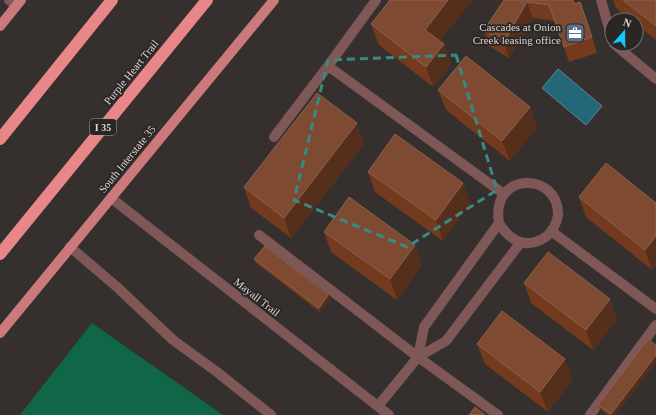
<svg xmlns="http://www.w3.org/2000/svg" width="656" height="415" viewBox="0 0 656 415" font-family="Georgia,serif">
<style>
.green{fill:#0f6747}
.water{fill:#236779;stroke:#5a8996}
.lines{fill:none;stroke-linecap:round;stroke-linejoin:round}
.minor{stroke:#7f5757;stroke-width:10}
.major{stroke:#cb797a;stroke-width:10}
.highway{stroke:#e98688;stroke-width:12}
.wall{fill:#733a1e}
.shaded-wall{fill:#552f1c}
.building{fill:#7e4b32;stroke:#8d614c}
.marked{fill:none;stroke:#388a83;stroke-width:3;stroke-dasharray:8 5;stroke-linejoin:round}
.labels{text-anchor:middle;stroke-width:3.5;stroke-linejoin:round;paint-order:stroke}
.shield{fill:#2b2624;stroke:#a7a3a2;stroke-width:1}
.shield-label{font-size:10px;font-weight:bold;fill:#dcd9d8}
.poi-label{font-size:11px;fill:#dcd9d8;stroke:#2b2624;text-anchor:end}
.street-label{font-size:11px;fill:#dcd9d8;stroke:#2b2624}
</style>
<rect width="100%" height="100%" fill="#35302e"/>
<path class="green" d="M92,323L223,415H20Z"/>
<path class="water" d="M558,69L602,106L586,125L542,88Z"/>
<g class="lines">
<path class="minor" d="M9,0L16,6
M376,0L328,66L504,194
M601,0L612,39
M614,44L656,79
M274,137L328,66
M111,198L389,415
M499,223C510,242 528,250 547,236C553,231 557,222 558,215C559,171 490,171 499,223L424,327L418,357L446,341L521,242
M551,231L656,309
M259,235L418,357L498,415
M70,247L117,287L173,340L217,372L271,415
M378,406L418,357
M590,415L656,325"/>
<path class="major" d="M0,26L21,0
M0,333L274,0"/>
<path class="highway" d="M0,139L112,0
M0,254L207,0"/>
</g>
<path class="wall" d="M472,0L440,41L444,44L451,64L433,87L379,45L371,24Z
M504,0L575,4L586,18L597,53L569,62L555,21L533,18L509,58L489,46L484,30Z
M613,0H656V40L636,24V20H630L616,8Z
M438,90L530,107L537,127L510,161L446,110Z
M364,144L291,238L251,208L244,187Z
M368,172L463,183L470,203L443,241L375,192Z
M579,197L656,203V265L652,270L586,217Z
M324,232L415,245L422,265L397,300L331,252Z
M254,259L328,295L330,299L320,312L256,263Z
M524,283L617,319L593,350L531,303Z
M477,344L573,379L548,412L485,364Z
M598,405L616,415H608L600,409Z"/>
<path class="shaded-wall" d="M448,0H472L433,50L425,30Z
M495,0H499L496,3Z
M527,2L533,18L509,58L504,42Z
M444,44L451,64L433,87L426,67Z
M530,107L537,127L510,161L502,141Z
M357,123L364,144L291,238L284,218Z
M463,183L470,203L443,241L436,220Z
M656,236V265L652,270L645,250Z
M415,245L422,265L397,300L390,279Z
M328,295L330,299L320,312L319,308Z
M610,299L617,319L593,350L586,330Z
M656,355V362L616,415H611V414Z
M565,359L573,379L548,412L540,392Z"/>
<path class="building" d="M390,0H448L425,30L444,44L426,67L371,24Z
M504,0H573L575,4L580,2L592,37L564,47L549,5L527,2L504,42L484,30Z
M623,0H656V26Z
M466,56L530,107L502,141L438,90Z
M317,93L357,123L284,218L244,187Z
M395,134L463,183L436,220L368,172Z
M606,163L656,203V236L645,250L579,197Z
M349,197L415,245L390,279L324,232Z
M265,246L328,295L319,308L254,259Z
M548,252L610,299L586,330L524,283Z
M502,311L565,359L540,392L477,344Z
M648,339L656,345V355L611,414L598,405Z
M475,407L485,415H469Z"/>
<path class="marked" d="M456,55L497,190L407,247L294,200L328,60Z"/>
<defs>
<g id="office-square" transform="scale(1)"><rect x="-9" y="-9" width="18" height="18" rx="4" fill="#5c6f8a" stroke="#2b2624"/><path d="M-6-3h4V-5.5h4V-3h4V5H-6ZM-1-4.5V-3h2v-1.5ZM-6 0V1H6V0Z" fill="#fff"/></g>
</defs>
<g fill-rule="evenodd">
<use href="#office-square" x="575" y="33"/>
</g>
<g class="labels">
<rect class="shield" x="90" y="119" width="26" height="16" rx="3"/>
<g class="shield-label">
<text x="103" y="131">I 35</text>
</g>
<g class="poi-label">
<text x="561" y="31">Cascades at Onion<tspan x="561" dy="13">Creek leasing office</tspan></text>
</g>
<g class="street-label">
<text transform="translate(131 72) rotate(-51)" y="4">Purple Heart Trail</text>
<text transform="translate(127 159) rotate(-51)" y="4">South Interstate 35</text>
<text transform="translate(257 297) rotate(38)" y="4">Mayall Trail</text>
</g>
</g>
<g transform="translate(624 32) rotate(20)"><circle r="19" fill="#2b2624" stroke="#726e6c"/>
<path d="M0-3L7 15L0 10L-7 15Z" fill="#0fcafa"/>
<text y="-6" font-size="11" font-weight="bold" text-anchor="middle" fill="#dcd9d8">N</text>
</g>
</svg>
